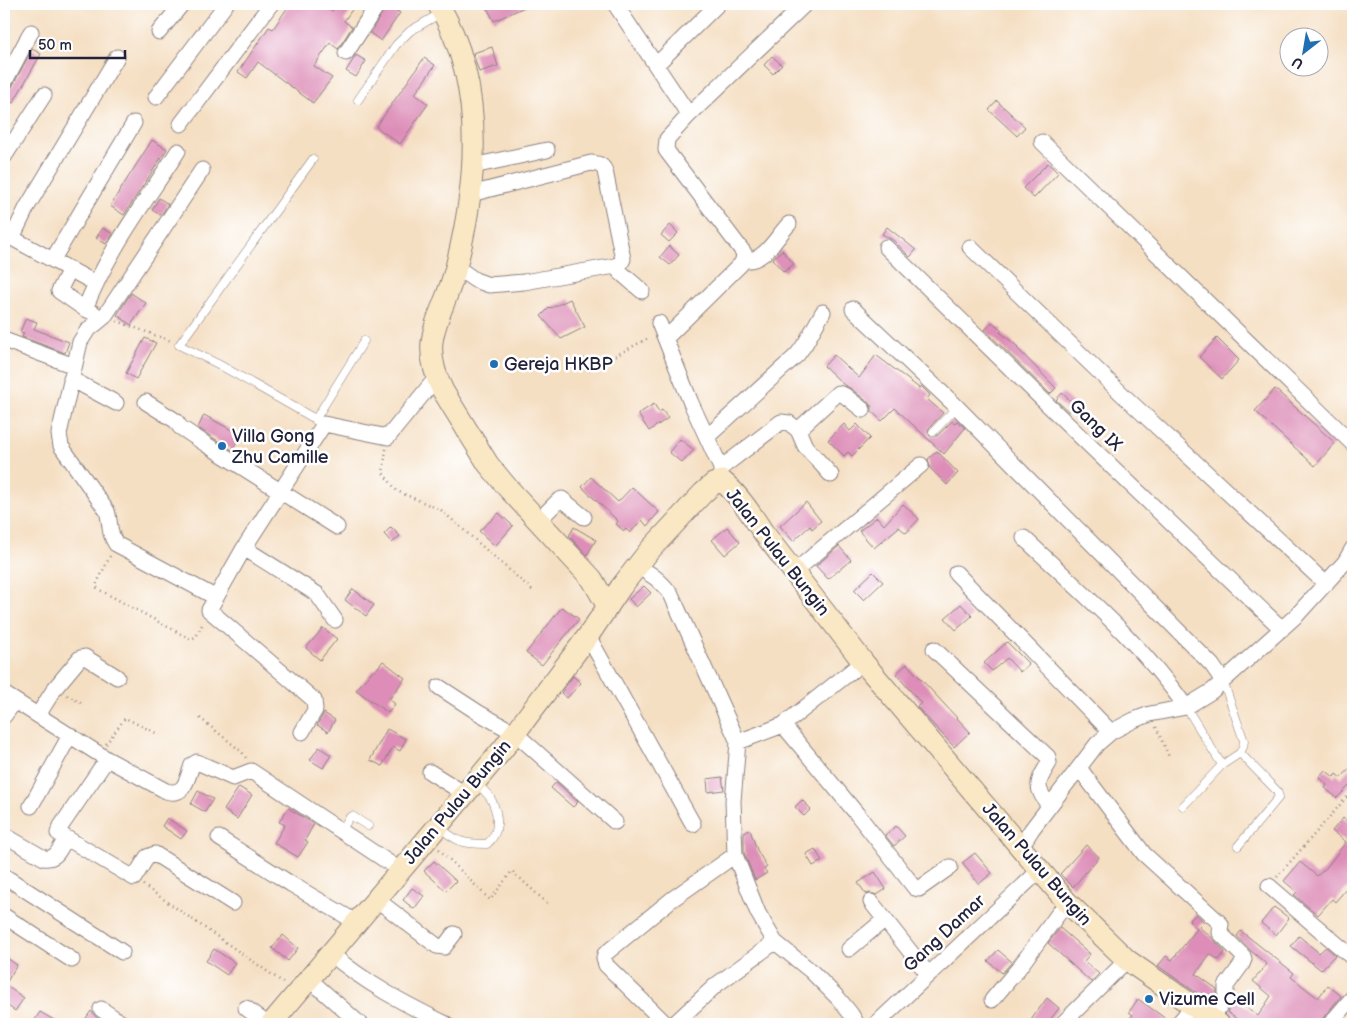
<svg xmlns="http://www.w3.org/2000/svg" width="1357" height="1028" viewBox="0 0 1357 1028" font-family="'Balsamiq Sans',sans-serif">
<style>
.building{fill:#dd8db7}
.lines{fill:none;stroke-linecap:round;stroke-linejoin:round}
.lane-casing{stroke:#8c807f;stroke-width:9}
.street-casing{stroke:#8c807f;stroke-width:17}
.secondary-casing{stroke:#8c807f;stroke-width:23}
.path{stroke:#8c807f;stroke-width:2.5;stroke-dasharray:1 4;stroke-linecap:butt}
.lane{stroke:#fff;stroke-width:8}
.street{stroke:#fff;stroke-width:15}
.secondary{stroke:#fae7c3;stroke-width:21}
.poi-dot{fill:#1f6fb2;stroke:#fff;stroke-width:2}
.labels{text-anchor:middle;stroke-width:5;stroke-linejoin:round;paint-order:stroke}
.poi-label{font-size:18px;fill:#22223b;stroke:#fff;text-anchor:start}
.street-label{font-size:18px;fill:#22223b;stroke:#fff}
</style>
<rect width="100%" height="100%" fill="#fff"/>
<filter id="ink" filterUnits="userSpaceOnUse"><feTurbulence type="fractalNoise" baseFrequency=".02" numOctaves="2"/><feDisplacementMap in="SourceGraphic" scale="10" xChannelSelector="R" yChannelSelector="G"/><feConvolveMatrix kernelMatrix="1 2 1 2 8 2 1 2 1" color-interpolation-filters="sRGB"/></filter>
<filter id="wash" filterUnits="userSpaceOnUse"><feTurbulence type="fractalNoise" baseFrequency=".0096" numOctaves="4" result="noise"/><feDisplacementMap in="SourceGraphic" scale="20" xChannelSelector="R" yChannelSelector="G"/><feGaussianBlur stdDeviation="1.12" result="paint"/><feColorMatrix in="noise" values="0 0 0 0 0 0 0 0 0 0 0 0 0 0 0 0 0 1.4 0 .05"/><feComposite in="paint" operator="in"/></filter>
<g filter="url(#wash)">
<rect width="100%" height="100%" fill="#f5dfc3"/>
<g id="blocks">
<path class="building" d="M290,4H322L332,11L337,4H356L344,21L352,27L338,49L330,43L314,66L332,78L313,103L258,62L247,78L238,72L269,27L273,29Z
M387,4L400,13L381,41L370,33Z
M485,4H531L494,21Z
M492,47L498,66L479,72L473,53Z
M32,49L41,54L13,103L4,98V92L9,91L12,87Z
M356,55L366,61L356,77L346,71Z
M772,56L782,65L773,74L764,65Z
M424,58L435,65L415,94L428,104L400,144L376,127Z
M997,101L1025,127L1017,136L989,110Z
M152,140L167,149L124,215L110,206Z
M1048,163L1058,173L1034,198L1023,188Z
M159,198L168,204L161,215L152,210Z
M670,225L678,233L669,242L661,235Z
M887,227L916,250L910,257L893,240L882,234Z
M103,228L113,234L106,244L96,238Z
M669,246L679,255L670,265L660,257Z
M782,250L794,264L784,272L772,259Z
M131,293L146,303L131,325L117,315Z
M570,299L585,327L561,339L541,316L550,307L551,308Z
M26,318L37,322L34,329L69,342L65,353L22,337L24,333L20,332Z
M992,322L1002,330L1000,332L1018,347L1017,348L1056,388L1050,394L985,330Z
M145,338L156,343L136,379L126,373Z
M1217,338L1239,360L1222,379L1199,357Z
M834,355L859,378L876,355L919,388L921,386L930,395L927,399L943,413L929,428L928,433L930,436H937L952,421L955,423L957,421L965,428L944,454L895,408L882,421L872,412V407L869,403L850,388L844,385L824,366Z
M1275,389L1335,443L1315,466L1255,411Z
M1062,393L1075,405L1069,412L1056,400Z
M654,404L659,412L662,410L668,418L649,431L638,414Z
M204,415L241,435L232,450L198,428Z
M844,424L850,431L857,424L870,438L852,456L848,452L844,456L828,440Z
M680,439L694,450L682,463L669,452Z
M937,451L958,473L947,485L930,468L928,459Z
M591,477L618,502L632,487L659,512L647,526L642,520L630,533L626,529L624,531L616,524L618,521L582,487Z
M806,502L821,521L812,529L810,526L793,541L780,526Z
M903,504L919,519L906,533L899,527L874,548L859,531L877,517L884,525Z
M499,513L513,526L495,546L479,531Z
M391,527L400,536L392,543L384,534Z
M574,527L596,540L587,555L569,536Z
M727,527L740,542L725,555L712,540Z
M839,546L851,560L828,579L816,566Z
M873,572L883,582L864,600L854,590Z
M644,586L651,593L636,607L629,599Z
M353,589L374,605L366,616L345,600Z
M961,604L972,616L956,630L945,618Z
M562,607L579,619L542,665L526,653Z
M323,628L337,639L320,660L306,648Z
M1007,642L1029,664L1020,672L1007,658L992,671L984,663Z
M383,661L405,678L389,699L395,704L388,713L356,690L373,670L375,671Z
M907,664L970,732L954,747L917,707L921,703L896,674Z
M573,676L581,683L567,698L561,693Z
M324,713L335,720L328,732L317,725Z
M387,729L406,739L400,751L393,747L382,766L370,760Z
M319,747L331,755L323,768L310,760Z
M1353,765V782L1337,798L1325,788L1327,785L1319,777L1325,770L1334,777L1336,774L1341,778Z
M722,777L724,790L708,792L707,779Z
M556,782L578,802L573,807L551,788Z
M239,787L252,795L237,819L224,810Z
M198,791L213,799L205,812L191,804Z
M802,800L811,809L804,816L795,807Z
M288,808L314,824L305,840L308,842L298,857L274,843L285,825L279,822Z
M167,818L187,831L181,839L162,826Z
M1343,818L1353,826V892L1348,887L1335,902L1332,899L1318,915L1294,895L1297,892L1284,881L1300,862L1317,876L1326,868L1346,842L1332,831Z
M896,826L905,836L894,846L885,835Z
M750,830L757,850L767,867L764,869L767,873L755,880L744,853V832Z
M1086,845L1099,857L1073,887L1060,874Z
M815,849L822,861L813,866L806,854Z
M975,853L992,873L979,884L962,863Z
M434,861L456,881L446,891L424,871Z
M875,872L886,889L877,895L870,893L866,894L858,883Z
M412,888L424,896L414,909L403,900Z
M1274,907L1289,918L1276,935L1261,923Z
M1196,914L1204,922L1199,927L1211,937L1225,952L1219,960L1210,954L1196,974L1217,989V994L1211,1003L1158,966L1166,956L1172,960L1197,929L1189,921Z
M1060,928L1090,954L1084,961L1099,974L1091,982L1048,943Z
M1241,931L1294,973L1291,977L1318,998L1328,985L1341,996L1323,1018L1321,1024H1244L1227,1012L1235,999L1258,1016L1271,996L1253,981L1267,964L1252,952L1237,936Z
M283,935L298,948L288,961L272,948Z
M1299,936L1319,953L1326,947L1335,955L1321,970L1291,946Z
M214,949L235,963L227,975L206,961Z
M998,950L1012,962L1002,973L988,961Z
M4,956L17,965L5,985L24,998L15,1011L4,1003Z
M1047,998L1059,1008L1047,1024H1028Z
M1138,999L1169,1021V1024H1125L1133,1015L1129,1012Z
M91,1011L96,1017L107,1024H82Z
M40,1012L61,1024H32Z"/>
</g>
</g>
<g filter="url(#ink)">
<use href="#blocks" fill-opacity="0" stroke="#8c807f" stroke-width="1"/>
<g class="lines">
<g class="lane-casing">
<path id="lane" d="M358,100L396,45L410,31L441,13
M313,159L179,345L218,364L324,424
M315,420L364,341
M933,432L957,407
M1223,681L1244,741L1243,747L1240,753
M1222,765L1240,753L1277,791L1279,797L1238,846
M1183,806L1222,765L1186,707
M438,826C457,842 462,844 487,844C500,833 499,816 492,801C489,794 481,788 476,783
M341,831L349,818L352,816L368,826"/>
</g>
<g class="street-casing">
<path id="street" d="M615,4L689,115
M159,32L182,4
M346,53L378,4
M656,65L718,4
M4,83L31,32
M156,97L226,4
M181,124L271,4
M1042,142L1353,444
M4,157L44,95
M473,166L547,150
M202,170L104,317L87,331L80,342L59,434L61,446L107,511C111,523 108,533 116,544L215,597
M5,233L12,238L95,283
M12,238L27,207L117,57
M886,247L1086,442L1282,629
M970,247L1125,397L1326,584
M53,259L134,123
M743,260C765,263 776,237 789,224
M615,266L620,272L642,291
M456,267L475,280L489,285L524,282L615,266L621,263L623,259L605,171C602,164 598,164 591,163L471,194
M70,269L59,291L85,309L94,313
M85,309C107,252 145,202 178,151
M853,309L957,407L1212,665L1223,681
M659,323L691,403L721,468V477
M666,338L741,264L743,260L744,253L669,154L666,150L667,139L689,115L805,4
M4,340L74,366
M71,379L116,403
M146,402L176,421L180,427L207,445L337,527
M798,430L805,446L831,475
M707,437L797,355L805,344L823,312
M721,468L781,422L789,423L798,430L838,393L844,395L863,410
M538,521L558,501L562,499L584,517
M1024,538C1080,591 1141,643 1186,707
M244,548L317,594L335,620
M637,567C652,573 661,582 671,594L738,742L733,801L735,855L758,913L775,942L811,971L838,998L851,1014L857,1024
M794,572L921,465
M956,573L1111,732
M588,636L693,824
M934,649L1048,757L1049,763C1036,784 1035,786 1049,806
M439,687L479,713L515,733L615,822
M4,694L107,759L166,791C185,797 187,779 192,765L197,762L233,778L251,771L400,870
M38,715L55,688L80,658L85,657L117,677
M4,716L15,701
M783,725L857,814L915,888L919,889L950,867
M302,732L315,710L314,700L209,610L244,548L324,424L388,437L436,378
M738,742L783,725L863,662
M107,759L61,826L58,833L134,878L147,857L155,854L233,903
M1079,768L1144,854L1221,924L1220,933L1243,956L1244,959L1242,964L1226,986V997L1211,1019
M430,772L465,794
M31,806L70,735
M4,835L44,858C57,860 60,848 66,838
M219,838L291,884L356,922
M1020,848L1032,829L1097,744L1111,732L1134,720L1150,714L1186,707L1212,691L1297,615L1345,562L1353,548
M4,876L122,952
M1269,886L1353,958
M376,899L437,946L444,947L454,934
M871,902L928,974
M4,916L72,960
M849,949L884,920
M330,953C365,983 405,1004 446,1024
M309,979L360,1024
M992,1000L1018,969L1067,902
M246,1008L267,1024
M101,1009L123,1024
M666,1024L606,965L604,958L605,954L671,900L735,855
M674,1024L716,985L775,942
M876,1024L1039,871
M1062,1024L1127,960
M1178,1024L1192,1007
M1330,1024L1353,997"/>
</g>
<g class="secondary-casing">
<path id="secondary" d="M438,4C485,82 478,181 456,267C444,317 416,337 443,391L488,464L507,487L592,579L608,607
M271,1024L503,749L588,636L621,587L649,551L703,493L713,484L722,481C739,495 751,514 763,532L863,662L1067,902L1127,960L1219,1024"/>
</g>
<path class="path" d="M117,321L171,341
M583,358L588,371L650,337
M386,449L383,473L397,491L441,510L532,590
M110,556L97,583L96,586L98,589L190,639L196,637L203,623
M67,695L81,703
M200,718L242,752L246,758
M1156,727L1170,759
M106,744L125,718L158,734
M439,849L490,900L512,871L549,905
M1277,877L1353,790
M143,885L284,983"/>
<use href="#lane" class="lane"/>
<use href="#street" class="street"/>
<use href="#secondary" class="secondary"/>
</g>
</g>
<g class="poi-dot">
<circle cx="494" cy="364" r="5"/>
<circle cx="222" cy="446" r="5"/>
<circle cx="1149" cy="999" r="5"/>
</g>
<g class="labels">
<g class="poi-label">
<text x="504" y="370">Gereja HKBP</text>
<text x="232" y="442">Villa Gong<tspan x="232" dy="21">Zhu Camille</tspan></text>
<text x="1159" y="1005">Vizume Cell</text>
</g>
<g class="street-label">
<text transform="translate(1096 425) rotate(44)" y="6">Gang IX</text>
<text transform="translate(778 552) rotate(52)" y="6">Jalan Pulau Bungin</text>
<text transform="translate(457 802) rotate(-50)" y="6">Jalan Pulau Bungin</text>
<text transform="translate(1037 864) rotate(49)" y="6">Jalan Pulau Bungin</text>
<text transform="translate(944 933) rotate(-43)" y="6">Gang Damar</text>
</g>
</g>
<rect width="1357" height="1028" fill="none" stroke="#fff" stroke-width="20"/>
<g transform="translate(1304 52) rotate(211)"><circle r="24" fill="#ffffff" stroke="#a7a7b1"/>
<path d="M0-4L9 19L0 12L-9 19Z" fill="#1f6fb2"/>
<text y="-8" font-size="14" font-weight="bold" text-anchor="middle" fill="#22223b">U</text>
</g>
<path d="M30 50v8h95v-8" fill="none" stroke="#22223b" stroke-width="2.5"/>
<text x="38" y="50" font-size="15" fill="#22223b" stroke="#ffffff" stroke-width="4" paint-order="stroke">50 m</text>
</svg>
